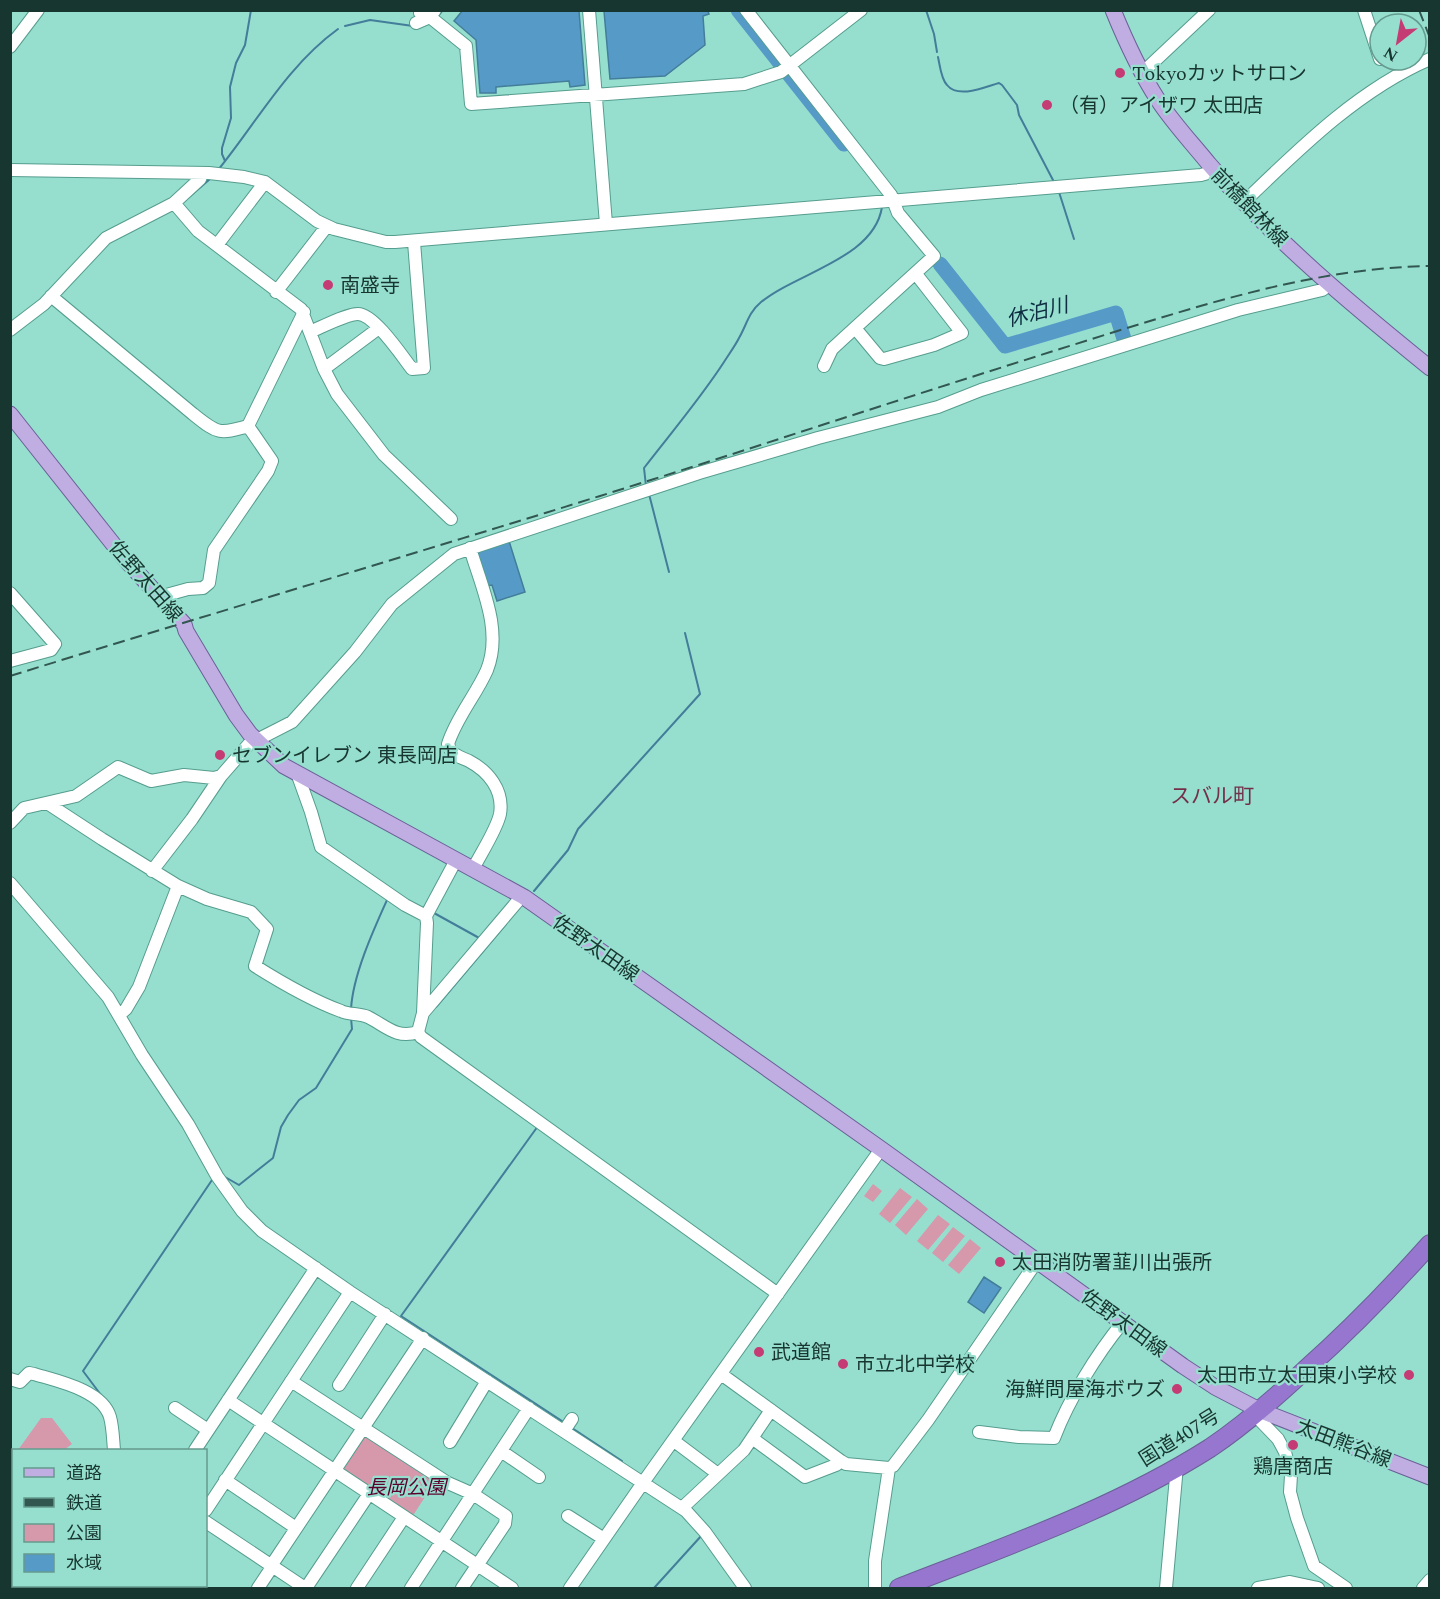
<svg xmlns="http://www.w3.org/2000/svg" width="1440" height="1599" viewBox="0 0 1440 1599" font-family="Spectral,'Noto Sans JP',serif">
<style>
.green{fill:#d698ab}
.water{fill:#569bc8;stroke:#437d9a;stroke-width:1.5}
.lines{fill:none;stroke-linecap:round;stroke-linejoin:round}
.stream{stroke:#437d9a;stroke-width:2}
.river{stroke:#569bc8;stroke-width:15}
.minor-casing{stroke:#559d8e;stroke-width:14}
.major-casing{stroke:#6a6097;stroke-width:17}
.highway-casing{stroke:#6a6097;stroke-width:20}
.minor{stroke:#fff;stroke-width:12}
.major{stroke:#c0ade2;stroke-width:15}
.highway{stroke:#9676cf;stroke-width:18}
.rail{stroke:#315750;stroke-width:2;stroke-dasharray:12 6;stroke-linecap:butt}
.poi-dot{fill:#c53b74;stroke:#96dfcf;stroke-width:2}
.labels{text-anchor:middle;stroke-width:4.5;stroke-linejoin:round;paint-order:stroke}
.poi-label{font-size:20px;fill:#183630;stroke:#96dfcf;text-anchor:start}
.street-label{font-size:20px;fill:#183630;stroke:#96dfcf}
.park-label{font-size:20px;font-style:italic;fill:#5c002d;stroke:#96dfcf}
.water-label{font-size:21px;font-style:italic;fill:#0e2d41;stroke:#96dfcf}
.neighbourhood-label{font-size:21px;fill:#743049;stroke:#96dfcf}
</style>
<rect width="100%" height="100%" fill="#96dfcf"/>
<path class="green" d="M873,1184L882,1191L873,1202L864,1196Z
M900,1188L912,1197L890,1223L879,1214Z
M917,1199L928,1209L906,1235L895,1225Z
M938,1215L950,1224L928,1250L917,1241Z
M953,1227L965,1236L943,1262L932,1253Z
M970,1239L981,1248L959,1274L948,1265Z
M41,1418H52L72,1444L64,1450H18Z
M366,1436L436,1480L412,1517L344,1472L342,1466L361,1437Z
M13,1457V1528L10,1527V1461Z"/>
<path class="water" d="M463,10L579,11L585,85L570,87L569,81L496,87V93H480L476,40L454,21Z
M604,11H708L709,14L703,16L705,45L665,76L610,79Z
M509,541L525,592L497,601L492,585L487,586L477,555L480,550Z
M984,1277L1001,1288L984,1313L968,1302Z"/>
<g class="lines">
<path class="stream" d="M926,10L934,34L937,52
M439,15L443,10
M345,26L370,20L413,26
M938,57C940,66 941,79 947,85C958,99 985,87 999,83L1002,85L1017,105L1019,115L1054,182
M225,161L222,154V148L231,118L230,87L236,63L245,45L251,10
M218,170C257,122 287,66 338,29
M1059,192L1074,239
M189,197L210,179
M646,486L644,468C671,433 700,399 724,362C729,354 735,346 739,338C746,326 749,312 760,303C795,273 874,259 882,207
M649,494L669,572
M534,891L568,850L578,829L700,694L685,633
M434,913L481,939
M436,1007L506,924
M351,1009C353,975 373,931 387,900
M538,1126L401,1316L565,1423
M225,1177L239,1185L273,1158L281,1127L288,1115L299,1100L316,1088L352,1029L351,1018
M101,1395L83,1371L212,1180
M572,1428L622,1461
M143,1586L147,1588
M654,1588L702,1535"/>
<path class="river" d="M738,10L844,144
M940,264L1005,346L1116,313L1124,339"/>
<g class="minor-casing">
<path id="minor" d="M589,10L606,224
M746,10L891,195L898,213L934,256L845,337L832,349L824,366
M1364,10L1380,59
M420,13L430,17L466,46L471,104L744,84L781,72L861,10
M416,23L430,17L435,10
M10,47L38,10
M1142,73L1209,10
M10,170L209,173L244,177L265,182L317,221L334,229L386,242H395L1201,175L1215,171
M174,203L198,231L301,309L324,369L337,394L384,455L451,519
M1243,203C1299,149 1358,90 1430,59
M217,245L265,182
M276,292L327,226
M51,296L193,414C217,433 218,435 248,426L304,312
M855,328L880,358L884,359L934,345L962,333L916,274
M10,330L44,304L106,238L174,203L200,179L202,173
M310,332C322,327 346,314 358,314C374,314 402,356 412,369L424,368L414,242
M324,369L379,328
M470,548C481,586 503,630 487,670C476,695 456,718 448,744C450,754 460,757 469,761C488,771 504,790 500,814C497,829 480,855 473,869
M10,593L55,644L51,650L10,661
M159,597L188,589L203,588L209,583L214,550L268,471L272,461L248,426
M297,773L311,812L321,847L405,905L426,916L427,923L423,1013L418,1032
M47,803L102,839L178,886L207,899L251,912L267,929L255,966C282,983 311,1000 341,1011C349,1015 359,1013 368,1017C386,1026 396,1039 418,1032
M10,823L24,808L76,796L118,767L151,781L184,775L214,778L221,776
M152,871L192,819L221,776L249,744L292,722L355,652L392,604L454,554L699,473L818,438L938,407L981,390L1238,310L1322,290L1329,285
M10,883L108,997L142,1055L188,1124L217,1176L242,1211L262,1231L350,1292L686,1511L705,1532L745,1588
M426,916L456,860
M423,1013L522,896
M119,1015L126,1009L139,987L178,886
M418,1032L421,1037L778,1294
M721,1374L841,1461L846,1464L889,1468L893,1466L928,1420L1037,1261
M10,1379L20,1382L29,1373L34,1374C57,1381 102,1390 110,1417C113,1428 113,1440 114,1450
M291,1381L448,1483L473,1494L506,1516L505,1524L462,1588
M339,1385L385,1314
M228,1400L512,1588
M175,1408L208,1430
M1254,1414L1278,1439L1285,1452L1291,1475L1290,1492L1297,1518L1314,1566L1346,1588
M564,1431L572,1419
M979,1432L1019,1437L1054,1438C1069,1399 1096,1355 1123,1322
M752,1438L805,1477L836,1465L841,1461
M674,1441L718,1474
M450,1442L487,1381
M195,1450L316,1268
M501,1451L539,1477
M225,1480L296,1528
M682,1508L744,1450L771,1410
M206,1510L350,1292
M568,1516L604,1539
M206,1522L305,1588
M271,1566L423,1338
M133,1586L137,1588
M258,1588L272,1567
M306,1588L369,1494
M357,1588L404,1517
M411,1588L529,1408
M570,1588L647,1477L881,1149
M875,1588V1561L889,1468
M1166,1588L1177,1466
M1258,1588L1290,1582L1318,1588
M1423,1588L1430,1580"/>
</g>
<g class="major-casing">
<path id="major" d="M1113,10C1126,42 1140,72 1158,100C1173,123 1192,143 1209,164C1276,242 1351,304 1430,368
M10,414L125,559L184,624L186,631L236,715L250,734L284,766L524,897L881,1149L1183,1366L1215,1387L1259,1410L1430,1477"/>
</g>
<g class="highway-casing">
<path id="highway" d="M899,1588C1004,1547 1114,1509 1210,1448C1244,1425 1275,1398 1305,1370C1351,1329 1389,1290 1430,1244"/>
</g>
<use href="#minor" class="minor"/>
<use href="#major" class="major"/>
<use href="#highway" class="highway"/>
<path class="rail" d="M1419,10L1430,38
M10,676C268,596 528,521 785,437C893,402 1002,367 1111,333C1215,301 1319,268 1430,266"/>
</g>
<g class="poi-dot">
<circle cx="1120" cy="73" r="6"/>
<circle cx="1047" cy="105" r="6"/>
<circle cx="328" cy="285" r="6"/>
<circle cx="220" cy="755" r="6"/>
<circle cx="1000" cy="1262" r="6"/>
<circle cx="759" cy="1352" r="6"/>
<circle cx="843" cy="1364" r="6"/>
<circle cx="1409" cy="1375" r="6"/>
<circle cx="1177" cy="1389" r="6"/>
<circle cx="1293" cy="1445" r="6"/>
</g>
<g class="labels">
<g class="poi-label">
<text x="1132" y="80">Tokyoカットサロン</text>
<text x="1059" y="112">（有）アイザワ 太田店</text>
<text x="340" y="292">南盛寺</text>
<text x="232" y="762">セブンイレブン 東長岡店</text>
<text x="1012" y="1269">太田消防署韮川出張所</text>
<text x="771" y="1359">武道館</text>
<text x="855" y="1371">市立北中学校</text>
<text x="1397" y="1382" text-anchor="end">太田市立太田東小学校</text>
<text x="1165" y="1396" text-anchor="end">海鮮問屋海ボウズ</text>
<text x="1293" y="1473" text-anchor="middle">鶏唐商店</text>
</g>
<g class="street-label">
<text transform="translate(1250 207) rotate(46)" y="7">前橋館林線</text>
<text transform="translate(146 581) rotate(49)" y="7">佐野太田線</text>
<text transform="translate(596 948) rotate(35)" y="7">佐野太田線</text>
<text transform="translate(1124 1323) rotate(36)" y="7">佐野太田線</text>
<text transform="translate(1179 1437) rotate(-32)" y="7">国道407号</text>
<text transform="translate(1344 1443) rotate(21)" y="7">太田熊谷線</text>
</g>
<g class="park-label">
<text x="406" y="1494">長岡公園</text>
</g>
<g class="water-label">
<text transform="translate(1037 312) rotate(-14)" y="7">休泊川</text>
</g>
<g class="neighbourhood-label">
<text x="1212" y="803">スバル町</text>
</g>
</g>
<rect width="1440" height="1599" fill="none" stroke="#183630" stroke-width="24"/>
<rect x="12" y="1449" width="195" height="138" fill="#96dfcf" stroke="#649b8f" stroke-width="1.5"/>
<rect x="24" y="1468" width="30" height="9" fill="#c0ade2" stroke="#649b8f" stroke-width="1.5"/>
<text x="66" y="1479" font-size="18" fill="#183630">道路</text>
<rect x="24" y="1498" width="30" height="9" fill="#315750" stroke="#649b8f" stroke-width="1.5"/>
<text x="66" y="1509" font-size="18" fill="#183630">鉄道</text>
<rect x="24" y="1524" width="30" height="18" fill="#d698ab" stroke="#649b8f" stroke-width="1.5"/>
<text x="66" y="1539" font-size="18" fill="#183630">公園</text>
<rect x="24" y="1554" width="30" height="18" fill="#569bc8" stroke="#649b8f" stroke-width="1.5"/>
<text x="66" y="1569" font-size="18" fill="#183630">水域</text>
<g transform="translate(1398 42) rotate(211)"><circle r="28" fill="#96dfcf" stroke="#649b8f" stroke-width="1.5"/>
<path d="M0-4.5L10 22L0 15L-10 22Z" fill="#c53b74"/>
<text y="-9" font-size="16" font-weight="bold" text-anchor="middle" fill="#183630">N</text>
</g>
</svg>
